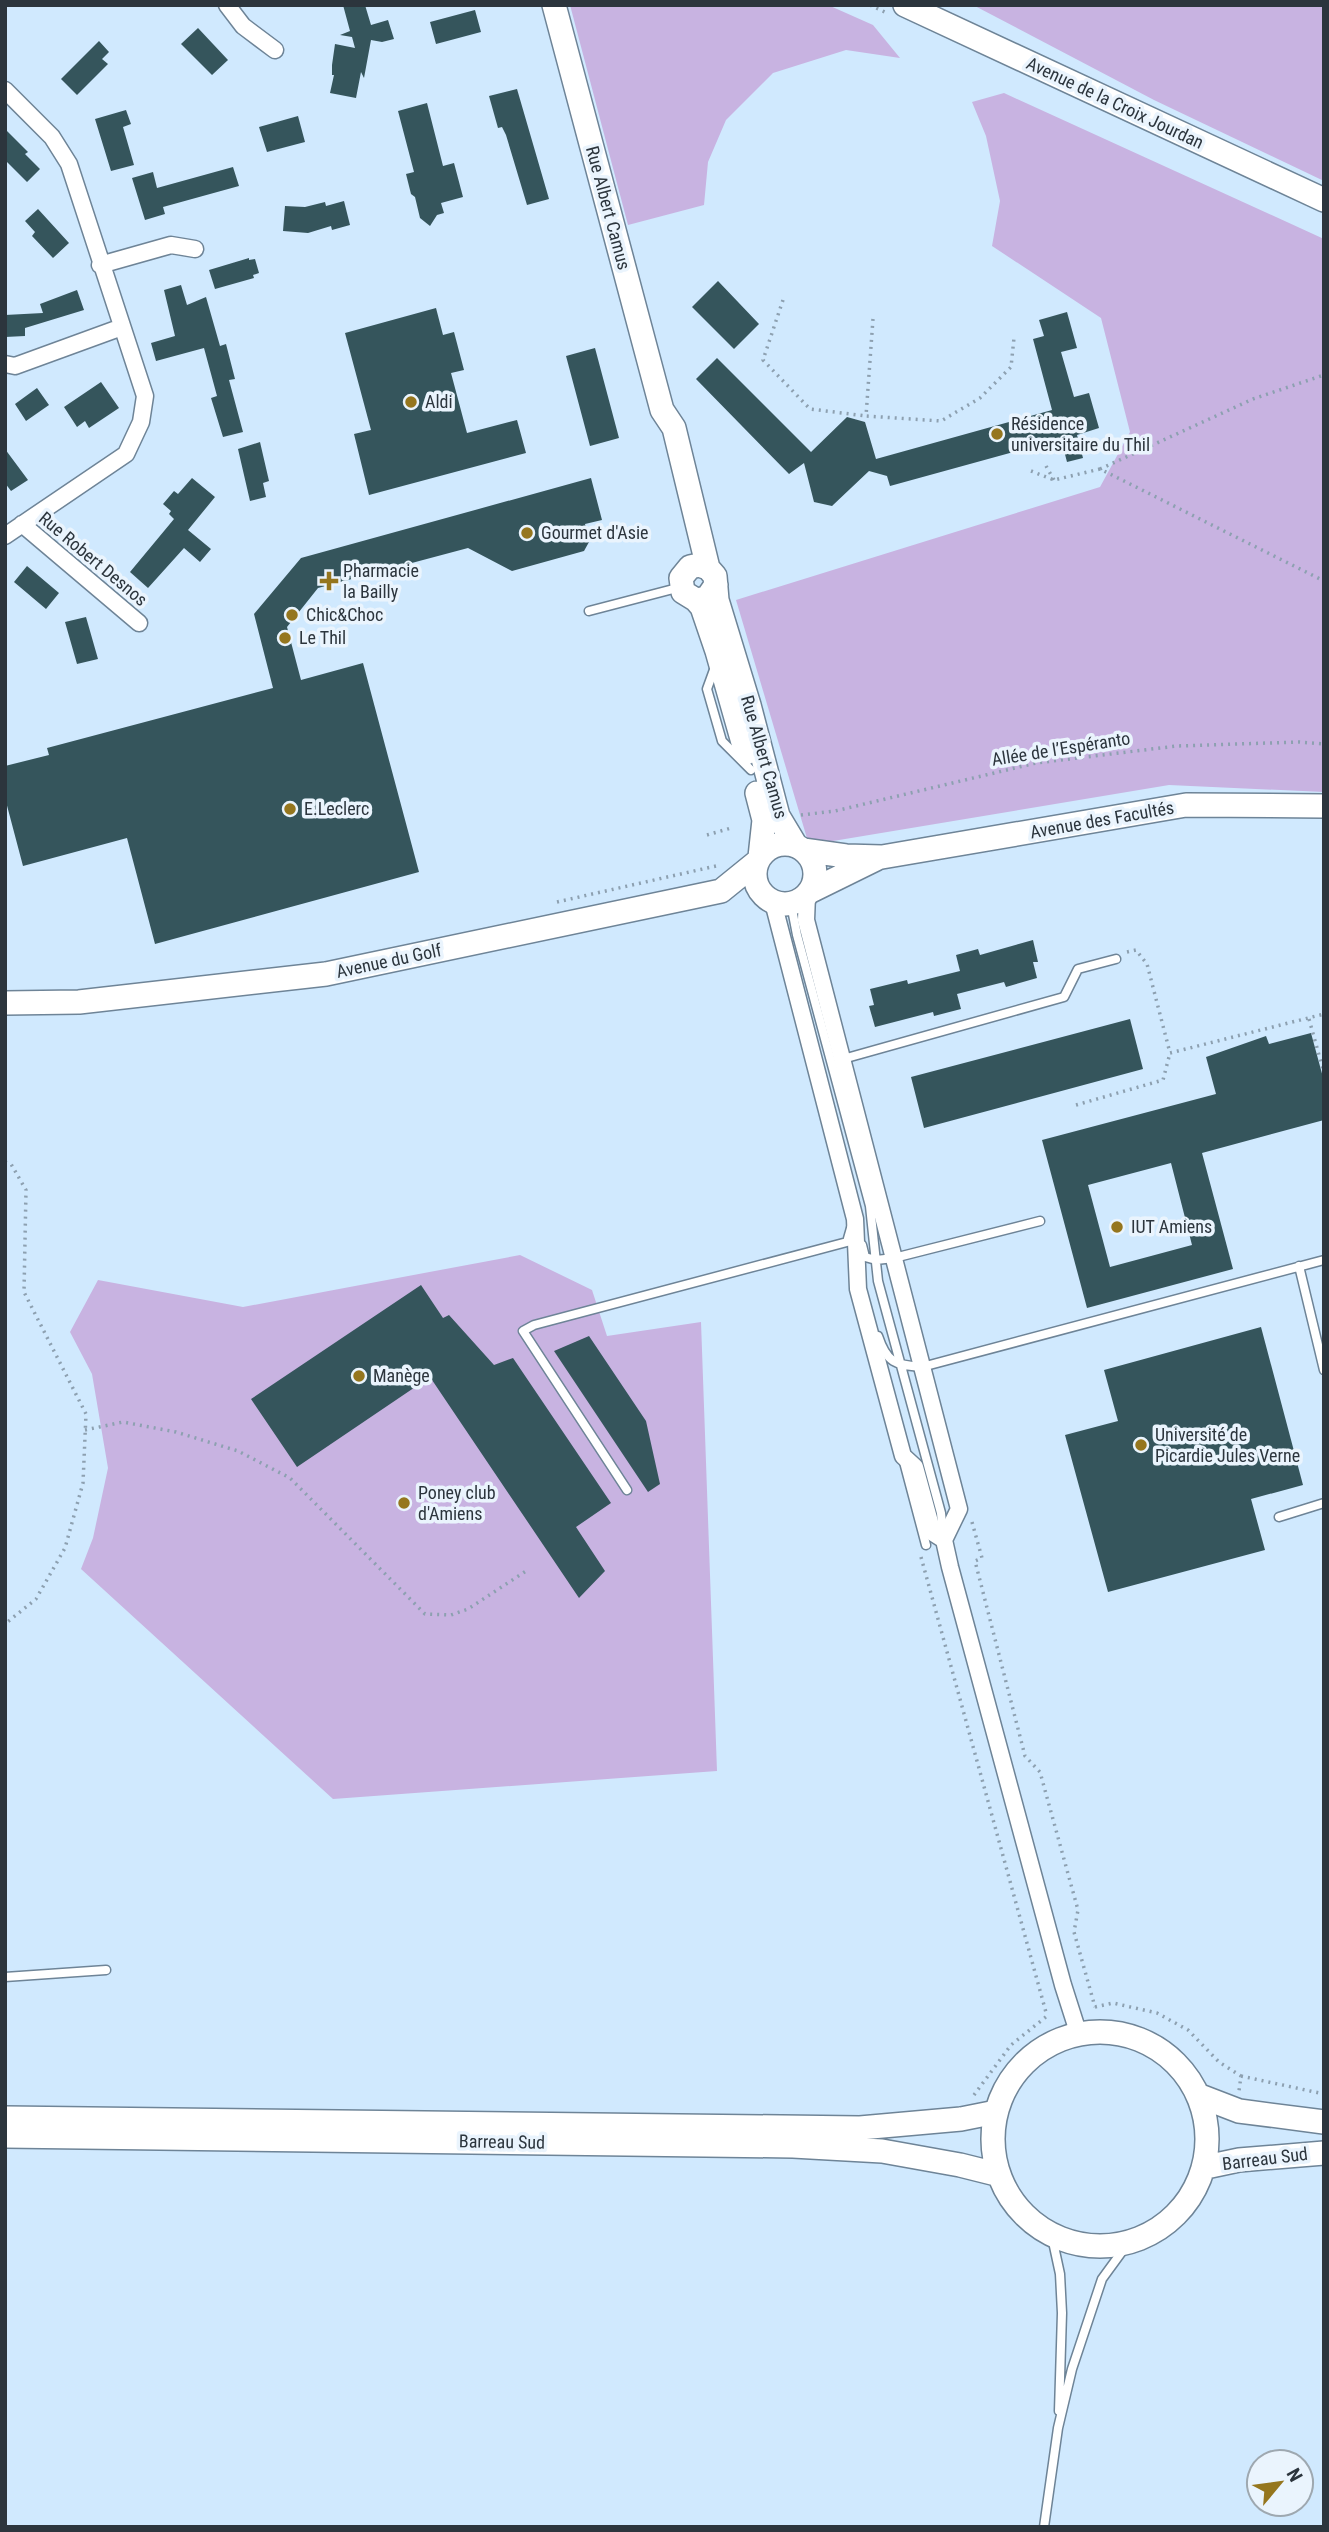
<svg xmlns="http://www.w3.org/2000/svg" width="1329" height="2532" viewBox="0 0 1329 2532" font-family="'Roboto Condensed',sans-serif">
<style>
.green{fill:#c8b3e1}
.building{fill:#35555c;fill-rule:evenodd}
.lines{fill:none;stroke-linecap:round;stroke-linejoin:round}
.lane-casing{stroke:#6e8497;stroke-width:11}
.street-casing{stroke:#6e8497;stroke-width:19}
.secondary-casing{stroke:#6e8497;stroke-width:26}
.path{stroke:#8da0b0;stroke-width:3.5;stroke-dasharray:2 5;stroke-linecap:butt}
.lane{stroke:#fff;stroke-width:8}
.street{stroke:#fff;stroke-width:16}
.secondary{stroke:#fff;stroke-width:23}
.poi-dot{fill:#95761e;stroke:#eaf4fd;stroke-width:2.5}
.labels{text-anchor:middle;stroke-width:7;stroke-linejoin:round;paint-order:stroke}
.street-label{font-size:18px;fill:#2c353d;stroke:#eaf4fd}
.poi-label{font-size:18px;fill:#2c353d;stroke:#eaf4fd;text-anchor:start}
</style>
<rect width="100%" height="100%" fill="#d0e9fe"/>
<path class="green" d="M570,5H828L873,25L900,58L846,50L773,73L726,120L708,162L704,205L628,225Z
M973,5H1324V181L1154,100Z
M1004,93L1324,239V792L1169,785L809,845L736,600L1100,487L1130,432L1101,318L992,246L1000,201L986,136L972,102Z
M520,1255L592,1290L607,1336L701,1322L717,1771L333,1799L81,1569L93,1538L108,1468L92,1374L70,1332L98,1280L243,1307Z"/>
<path class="building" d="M343,5H365L371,25L388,20L394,39L382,42L371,40L364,78L361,72L356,98L330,93L334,75H332V65L335,44L355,48L352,37L340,35L350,31Z
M475,10L481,32L436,44L430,22Z
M198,28L228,60L212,75L181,44Z
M99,41L109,52L102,59L108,64L77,95L61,79Z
M517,89L549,199L527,205L506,135L502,127L498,128L489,96Z
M427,103L443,166L454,163L463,197L441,203L444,213L437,215L430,226L420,218L415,197L411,194L406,174L414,172L398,111Z
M126,110L131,124L123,127L134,165L111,171L95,119Z
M298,116L305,142L267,152L259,127Z
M5,129L28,152L25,154L40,169L27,182L5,160Z
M233,167L239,186L163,207L165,214L145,220L132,178L153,172L157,188Z
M344,201L350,225L332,230L331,226L308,233L283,231L285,206L305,207L325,202L326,206Z
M38,209L69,243L53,258L32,236L35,232L25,221Z
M249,258V260L255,259L259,273L253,275L254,278L215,289L209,270Z
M718,281L759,324L734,349L692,307Z
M181,285L187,305L206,297L220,346L226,344L235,379L229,380L243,432L223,437L211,398L217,396L204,348L156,361L151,343L175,336L164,290Z
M77,290L84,310L25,328V336L5,337V315L43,313L40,304Z
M436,308L443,335L454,332L464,370L451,373L467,433L517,420L526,453L369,495L354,434L371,430L345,333Z
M1067,312L1077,348L1061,352L1074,397L1089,393L1099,428L1077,435L1083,458L1067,462L1061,439L890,486L887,476L869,471L832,506L814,502L804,463L789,474L696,379L717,358L811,452L847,417L865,422L876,459L1052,410L1033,339L1044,336L1039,320Z
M595,348L619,438L590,446L566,356Z
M101,382L119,408L89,428L85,421L77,427L64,407Z
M37,388L49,405L26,421L15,404Z
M260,442L269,481L263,483L266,497L250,501L238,449Z
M5,449L28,480L11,491L5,483Z
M192,478L215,497L188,530L211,549L200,562L184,548L148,588L130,572L174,519L169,514L171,511L163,504L174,491L178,494Z
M591,478L602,520L585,524L589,542L584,551L512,571L468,548L318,588L287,627L301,680L363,663L419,872L155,944L127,838L23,866L5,798V766L49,755L47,748L273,688L254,614L301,558Z
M27,566L59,593L46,609L14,582Z
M86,617L98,659L77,664L65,622Z
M1033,940L1038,962H1033L1037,978L1006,987L1004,982L957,994L961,1009L934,1016L933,1012L875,1027L869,1006L874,1005L870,989L907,980L908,984L960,971L956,955L978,949L980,955Z
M1130,1019L1143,1069L924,1128L911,1077Z
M1311,1033L1324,1081V1120L1202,1153L1233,1269L1087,1308L1042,1140L1216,1094L1206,1057L1266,1036L1269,1044ZM1171,1163L1192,1245L1110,1267L1088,1185Z
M421,1285L443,1318L449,1315L494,1365L513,1358L611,1503L576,1527L605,1571L579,1598L430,1377L297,1467L251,1399Z
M1261,1327L1303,1485L1251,1499L1265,1550L1108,1592L1065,1435L1118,1421L1104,1370Z
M589,1336L646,1421L660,1484L648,1492L554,1351Z"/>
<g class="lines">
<g class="lane-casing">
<path id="lane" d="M589,611L681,587
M715,667L707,689L722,741L751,770
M791,904L797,935L870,1206L878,1281L941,1513L943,1534
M843,1059L1064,997L1078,969L1116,959
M862,1245L865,1257L876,1260L894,1258L1040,1221
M1299,1266L1324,1370
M878,1336C887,1363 895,1365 922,1367L1324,1260
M904,1462L926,1545
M627,1490L523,1331L534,1325L847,1242L851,1228
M1279,1517L1324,1503
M5,1977L106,1970
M1052,2237L1060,2274L1062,2313L1059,2411
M1044,2527L1058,2428L1072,2369L1102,2279L1129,2242"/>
</g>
<g class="street-casing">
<path id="street" d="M227,5L243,26L275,50
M5,90L52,137L69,164L145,396L141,422L126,454L5,536
M100,265L171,245L195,249
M5,364L15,366L122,327
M22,524L139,623
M807,895L806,920L959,1509L944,1540L950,1567L1063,1985L1078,2032
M773,902L855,1219L858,1289L903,1456L915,1467L933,1533L944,1540"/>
</g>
<g class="secondary-casing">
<path id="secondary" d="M554,5L662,410L674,428L708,568
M905,5L1324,200
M716,585L707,598L696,600L683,592L681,578L690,567L699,565L708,568L715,576L717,600L749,705L778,816L796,846
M696,600L702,607L717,651L746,753
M757,793L764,820L760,857
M755 874a30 30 0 1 1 60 0a30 30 0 1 1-60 0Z
M803,850L846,856L882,857L1186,805L1324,806
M811,891L876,859
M5,1003L79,1002L326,974L721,891L758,861
M993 2139a107 107 0 1 1 214 0a107 107 0 1 1-214 0Z
M1200,2096L1239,2111L1324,2122
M5,2118L860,2128L961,2119L996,2112
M5,2136L793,2146L882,2151L960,2165L996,2174
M1206,2167L1239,2160L1324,2153"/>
</g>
<path class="path" d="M870,5L887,13
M783,300L763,360L810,409L866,416
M873,319L866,416L941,421L980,398L1011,367L1014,338
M1046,466L1054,480
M1100,469L1253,399L1324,375
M1031,471L1054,480L1100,469L1324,581
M801,815L835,811L1036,763L1177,746L1299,742L1324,744
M707,835L731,828
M557,902L716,866
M1127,952L1136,950L1147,964L1170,1053L1324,1014
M1309,1019L1324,1073
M1076,1105L1163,1080L1170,1053
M5,1162L11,1164L26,1190L24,1292L86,1414L83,1483L65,1548L36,1599L5,1624
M85,1430L123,1422L176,1432L238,1451L290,1478L425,1614L451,1615L468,1609L526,1571
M972,1522L982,1558L975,1561L1025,1756L1040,1772L1078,1910L1074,1932L1095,2007
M921,1557L1047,2016
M1095,2007L1113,2003L1157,2013L1188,2030L1219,2062L1241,2076L1239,2091
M1241,2076L1324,2094
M974,2095L1011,2045L1047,2016"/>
<use href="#lane" class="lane"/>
<use href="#street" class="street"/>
<use href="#secondary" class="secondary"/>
</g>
<g class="poi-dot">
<circle cx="411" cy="402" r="7"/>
<circle cx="997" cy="434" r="7"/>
<circle cx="527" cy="533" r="7"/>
<path d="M325.5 570.5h7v7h7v7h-7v7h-7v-7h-7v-7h7z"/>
<circle cx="292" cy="615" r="7"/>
<circle cx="285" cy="638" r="7"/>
<circle cx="290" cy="809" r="7"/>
<circle cx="1117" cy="1227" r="7"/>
<circle cx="359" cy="1376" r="7"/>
<circle cx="1141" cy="1445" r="7"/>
<circle cx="404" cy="1503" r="7"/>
</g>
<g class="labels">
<g class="street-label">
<text transform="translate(1115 103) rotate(25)" y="6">Avenue de la Croix Jourdan</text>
<text transform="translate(608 208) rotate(75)" y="6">Rue Albert Camus</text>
<text transform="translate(93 559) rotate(40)" y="6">Rue Robert Desnos</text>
<text transform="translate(1061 749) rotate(-9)" y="6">Allée de l’Espéranto</text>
<text transform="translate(764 757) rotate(74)" y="6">Rue Albert Camus</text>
<text transform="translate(1102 820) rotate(-10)" y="6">Avenue des Facultés</text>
<text transform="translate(389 961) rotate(-12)" y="6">Avenue du Golf</text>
<text transform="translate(502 2142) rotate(1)" y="6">Barreau Sud</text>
<text transform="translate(1265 2159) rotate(-7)" y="6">Barreau Sud</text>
</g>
<g class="poi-label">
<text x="425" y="408">Aldi</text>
<text x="1011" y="430">Résidence<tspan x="1011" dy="21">universitaire du Thil</tspan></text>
<text x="541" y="539">Gourmet d'Asie</text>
<text x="343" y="577">Pharmacie<tspan x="343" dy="21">la Bailly</tspan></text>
<text x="306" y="621">Chic&amp;Choc</text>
<text x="299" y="644">Le Thil</text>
<text x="304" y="815">E.Leclerc</text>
<text x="1131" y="1233">IUT Amiens</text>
<text x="373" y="1382">Manège</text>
<text x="1155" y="1441">Université de<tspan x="1155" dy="21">Picardie Jules Verne</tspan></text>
<text x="418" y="1499">Poney club<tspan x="418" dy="21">d'Amiens</tspan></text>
</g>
</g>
<rect width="1329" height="2532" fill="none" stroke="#2c353d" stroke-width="14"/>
<g transform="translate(1280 2483) rotate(61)"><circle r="33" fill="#eaf4fd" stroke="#9ea8b0" stroke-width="2"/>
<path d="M0-5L12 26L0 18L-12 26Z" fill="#95761e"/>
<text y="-10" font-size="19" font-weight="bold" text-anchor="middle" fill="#2c353d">N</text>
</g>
</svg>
